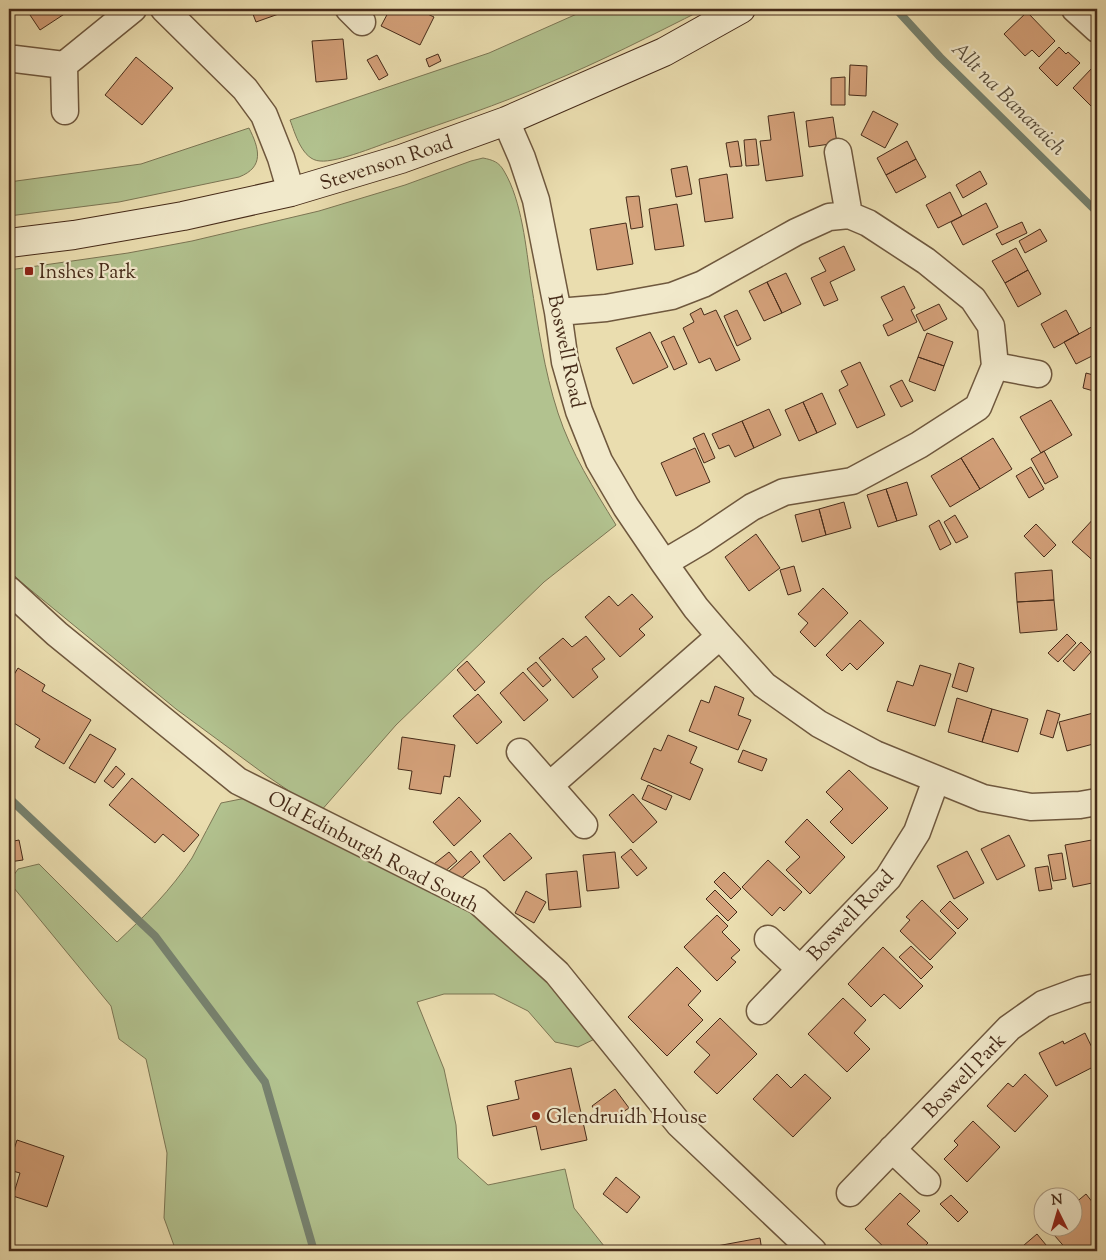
<svg xmlns="http://www.w3.org/2000/svg" width="1106" height="1260" viewBox="0 0 1106 1260" font-family="'Sorts Mill Goudy',serif">
<style>
.green{fill:#b2c28f;stroke:#7c7654}
.lines{fill:none;stroke-linecap:round;stroke-linejoin:round}
.stream{stroke:#77826f;stroke-width:8}
.building{fill:#d3a079;stroke:#462b19}
.street-casing{stroke:#6f583e;stroke-width:29}
.secondary-casing{stroke:#462b19;stroke-width:30}
.street{stroke:#f1e9cb;stroke-width:26}
.secondary{stroke:#f1e9cb;stroke-width:28}
.poi-dot{fill:#8f2418;stroke:#f1e9cb;stroke-width:2}
.labels{text-anchor:middle;stroke-width:4.5;stroke-linejoin:round;paint-order:stroke}
.street-label{font-size:20px;fill:#462b19;stroke:#f1e9cb}
.poi-label{font-size:20px;fill:#462b19;stroke:#f1e9cb;text-anchor:start}
.water-label{font-size:21px;font-style:italic;fill:#5a4f3d;stroke:#f1e9cb}
</style>
<rect width="100%" height="100%" fill="#eaddaf"/>
<filter id="stains"><feTurbulence type="fractalNoise" baseFrequency=".004" numOctaves="4"/><feColorMatrix values="0 0 0 0 .2 0 0 0 0 .09 0 0 0 0 .02 0 0 0 .5 -.17"/></filter>
<radialGradient id="worn" r=".72"><stop offset=".6" stop-color="#630" stop-opacity="0"/><stop offset="1" stop-color="#630" stop-opacity=".3"/></radialGradient>
<path class="green" d="M588,9H704C652,35 600,62 546,84C498,105 449,121 400,138C382,144 337,163 320,161C302,160 295,133 290,120L489,53Z
M249,128C259,148 265,167 239,177L119,202L9,216V182L141,164Z
M483,158C493,160 499,162 504,171C522,201 526,248 531,282C538,326 544,370 558,413C571,453 594,489 616,525L544,582L396,725L320,812L267,776L176,709L21,582L9,570V270L128,253L192,241L319,211L405,185L471,161Z
M251,797L477,906L599,1037L578,1047L555,1042L528,1011L494,994H444L417,1002L444,1069L456,1125L458,1158L488,1185L565,1169L574,1208L608,1251H176L164,1218L167,1153L146,1059L119,1039L111,1006L9,882L18,869L39,864L117,942C145,916 171,890 192,858C202,840 211,821 221,803Z"/>
<g class="lines">
<path class="stream" d="M896,9L940,57L1097,212
M9,798L155,936L265,1082L314,1251"/>
</g>
<path class="building" d="M26,9H72L40,30Z
M251,9H286L287,11L256,22Z
M390,9H417L434,17L420,45L381,26Z
M1027,12L1055,41L1039,57L1032,50L1025,56L1004,34Z
M343,39L347,79L316,82L312,41Z
M1059,47L1066,54L1068,52L1080,63L1057,86L1039,68Z
M438,54L441,61L429,67L426,59Z
M377,55L388,75L379,80L367,60Z
M136,57L173,88L142,125L105,95Z
M850,65L867,66L866,96L849,95Z
M1093,67L1097,71V99L1091,106L1073,88Z
M845,77V105H831V78Z
M873,111L898,124L885,148L861,135Z
M794,112L803,176L766,181L760,141L771,140L768,116Z
M833,117L837,143L809,147L806,121Z
M756,139L759,165L746,166L744,140Z
M738,141L742,166L730,167L726,143Z
M907,141L916,159L886,175L877,158Z
M916,159L926,177L896,193L886,175Z
M687,166L692,194L676,197L671,169Z
M980,171L987,184L963,198L956,185Z
M727,174L733,218L705,222L699,179Z
M950,192L962,216L938,228L926,205Z
M639,196L643,227L631,229L626,197Z
M986,203L998,227L963,245L951,222Z
M677,204L684,246L655,250L649,209Z
M1022,222L1027,233L1002,245L996,234Z
M626,223L633,264L597,270L590,229Z
M1040,229L1047,241L1025,253L1019,241Z
M844,246L855,270L830,282L838,300L824,306L811,278L826,271L819,258Z
M1016,248L1028,270L1005,283L992,261Z
M1028,270L1041,294L1018,307L1005,283Z
M786,273L801,304L782,313L767,282Z
M767,282L782,313L764,321L749,291Z
M904,286L915,308L911,310L917,322L888,336L883,325L893,320L881,297Z
M939,304L947,319L924,331L916,315Z
M701,308L704,315L716,310L740,360L716,371L710,358L699,363L683,328L694,322L690,314Z
M737,310L751,339L737,346L724,316Z
M1066,310L1079,334L1054,348L1041,324Z
M1097,324V360L1095,361L1092,356L1076,364L1064,342Z
M650,332L668,367L633,384L616,348Z
M927,333L953,342L944,366L918,357Z
M674,336L687,364L674,370L661,342Z
M918,357L944,366L935,391L909,381Z
M860,362L885,415L857,428L839,390L848,385L841,371Z
M1086,373L1097,376V392L1083,388Z
M902,380L913,401L901,407L890,386Z
M822,393L836,424L817,433L803,402Z
M1051,400L1072,435L1041,453L1020,417Z
M803,402L817,433L799,441L785,410Z
M769,409L781,435L754,448L742,421Z
M742,421L754,448L735,457L729,445L719,449L712,434Z
M704,433L715,458L704,463L693,438Z
M993,438L1012,469L980,489L961,458Z
M695,448L710,482L676,496L661,463Z
M1044,451L1058,477L1045,484L1031,459Z
M961,458L980,489L950,507L931,476Z
M1031,467L1044,489L1029,498L1016,476Z
M907,482L917,515L897,521L886,489Z
M886,489L897,521L878,527L867,495Z
M844,502L851,528L826,535L819,509Z
M819,509L826,535L802,542L795,515Z
M955,515L968,537L956,543L944,522Z
M1096,516L1097,518V564L1072,542Z
M939,520L951,544L940,550L929,526Z
M1036,524L1056,545L1044,557L1024,536Z
M756,534L780,568L749,591L725,557Z
M794,566L801,591L788,595L780,570Z
M1052,570L1054,600L1017,602L1015,573Z
M823,588L848,613L815,647L800,632L808,623L798,614Z
M632,594L653,617L639,629L645,635L620,657L585,617L609,596L618,606Z
M1054,600L1057,630L1020,633L1017,602Z
M860,620L884,643L857,670L850,663L842,671L826,655Z
M1067,634L1076,643L1058,662L1048,653Z
M586,636L605,659L592,669L598,677L573,698L539,658L563,638L572,647Z
M1081,642L1091,652L1074,671L1063,661Z
M467,661L485,682L475,691L457,670Z
M536,662L551,680L543,687L527,669Z
M959,663L974,668L967,692L952,687Z
M920,665L951,674L935,726L887,711L897,681L913,686Z
M18,668L45,685L42,691L91,720L64,764L35,747L40,739L9,720V683Z
M523,672L548,700L524,721L500,693Z
M715,686L744,698L738,715L751,720L738,750L689,731L701,700L709,703Z
M478,694L502,722L477,744L453,716Z
M957,698L992,709L982,742L948,732Z
M992,709L1028,719L1018,752L982,742Z
M1047,710L1060,714L1053,738L1040,734Z
M1097,712V743L1067,751L1059,722Z
M90,734L116,749L95,783L69,768Z
M668,735L697,747L690,763L703,769L690,800L641,779L654,748L661,751Z
M402,737L455,745L450,777L444,776L441,794L409,789L412,771L398,769Z
M743,750L767,759L762,771L738,762Z
M116,766L125,774L113,788L104,781Z
M849,770L888,808L852,844L830,822L843,809L826,792Z
M132,778L199,835L184,852L163,834L155,843L109,805Z
M648,785L672,796L666,810L642,799Z
M633,794L657,822L633,843L609,815Z
M459,797L481,821L454,846L433,822Z
M807,819L845,857L810,894L786,870L800,857L785,842Z
M510,833L532,858L504,881L483,856Z
M1009,835L1025,866L997,880L981,849Z
M1097,839V882L1073,887L1065,845Z
M19,840L23,860L9,862V842Z
M631,849L647,868L637,876L621,857Z
M471,851L480,862L457,882L448,872Z
M967,851L984,883L954,899L937,866Z
M449,852L457,861L437,878L429,868Z
M615,852L619,888L587,891L583,855Z
M1062,853L1066,879L1053,881L1048,855Z
M768,860L802,892L784,911L780,907L772,916L742,887Z
M1048,866L1052,889L1039,891L1035,868Z
M577,871L581,907L549,910L546,874Z
M724,872L741,889L731,899L714,882Z
M715,890L737,912L728,921L706,899Z
M526,891L546,902L534,923L515,913Z
M922,900L956,933L930,960L900,931L910,920L906,917Z
M950,901L968,919L958,929L940,911Z
M717,915L728,926L722,932L740,950L731,958L736,962L717,981L684,947Z
M911,946L933,967L921,979L899,957Z
M883,947L923,986L900,1009L884,994L871,1007L848,984Z
M677,967L701,991L688,1005L703,1020L667,1056L628,1017Z
M843,998L866,1020L854,1033L870,1049L847,1072L808,1034Z
M720,1018L757,1054L717,1094L694,1072L710,1055L696,1042Z
M1085,1033L1097,1058V1065L1056,1086L1039,1053L1063,1041L1064,1044Z
M571,1068L587,1140L541,1150L536,1126L493,1136L487,1106L519,1099L515,1081Z
M777,1074L791,1088L805,1074L831,1098L793,1137L753,1099Z
M1025,1074L1048,1096L1015,1132L987,1106L1008,1083L1013,1087Z
M615,1089L629,1108L605,1124L592,1106Z
M973,1121L1000,1147L967,1182L944,1159L958,1145L954,1141Z
M17,1140L64,1156L47,1207L13,1196L20,1173L9,1170V1165Z
M616,1177L640,1197L627,1213L603,1194Z
M900,1193L920,1211L907,1224L928,1243L920,1251H888L865,1229Z
M1086,1194L1097,1208V1242L1092,1246L1096,1251H1068L1048,1228H1074V1204Z
M951,1195L968,1212L958,1222L940,1204Z
M1037,1234L1051,1251H1017Z
M760,1238L762,1251H707L706,1248Z"/>
<g class="lines">
<g class="street-casing">
<path id="street" d="M164,9L245,89L264,115L281,158L291,192
M349,9L362,22
M1075,9L1097,29
M15,59L64,65L65,111
M64,65L133,9
M506,121L522,158L536,200L558,312L565,362L579,411L599,461L626,507L664,563L696,608L720,636L764,685L819,724L875,754L983,798L1031,807L1080,805L1097,802
M838,152L849,215
M558,312L606,308L672,296L703,284L796,232L829,217L849,215L868,223L926,261L973,299L991,326L995,366L978,407L919,445L852,481L784,492L752,507L703,540L664,563
M995,366L1038,374
M9,590L57,634L238,781L478,901L557,973L679,1124L813,1251
M520,752L584,825
M550,785L720,636
M768,939L800,969
M760,1011L888,878L917,832L936,780
M892,1149L927,1182
M850,1193L1009,1028L1043,1004L1081,990L1097,987"/>
</g>
<g class="secondary-casing">
<path id="secondary" d="M9,243L74,235L183,216L291,192L401,159L506,121L664,52L741,9"/>
</g>
<use href="#street" class="street"/>
<use href="#secondary" class="secondary"/>
</g>
<g class="poi-dot">
<rect x="24" y="266" width="10" height="10" rx="2.5"/>
<circle cx="536" cy="1116" r="5"/>
</g>
<g class="labels">
<g class="street-label">
<text transform="translate(386 162) rotate(-18)" y="7">Stevenson Road</text>
<text transform="translate(567 351) rotate(78)" y="7">Boswell Road</text>
<text transform="translate(374 851) rotate(28)" y="7">Old Edinburgh Road South</text>
<text transform="translate(850 915) rotate(-47)" y="7">Boswell Road</text>
<text transform="translate(964 1075) rotate(-46)" y="7">Boswell Park</text>
</g>
<g class="poi-label">
<text x="39" y="278">Inshes Park</text>
<text x="546" y="1123">Glendruidh House</text>
</g>
<g class="water-label">
<text transform="translate(1009 98) rotate(45)" y="7">Allt na Banaraich</text>
</g>
</g>
<rect width="1106" height="1260" fill="none" stroke="#eaddaf" stroke-width="30"/>
<rect x="10" y="10" width="1086" height="1240" fill="none" stroke="#462b19" stroke-width="2.5"/>
<rect x="15" y="15" width="1076" height="1230" fill="none" stroke="#462b19"/>
<g transform="translate(1058 1212) rotate(355)"><circle r="24" fill="#f1e9cb" stroke="#ad9d84"/>
<path d="M0-4L9 19L0 12L-9 19Z" fill="#8f2418"/>
<text y="-8" font-size="14" font-weight="bold" text-anchor="middle" fill="#462b19">N</text>
</g>
<rect width="100%" height="100%" filter="url(#stains)"/>
<rect width="100%" height="100%" fill="url(#worn)"/>
</svg>
